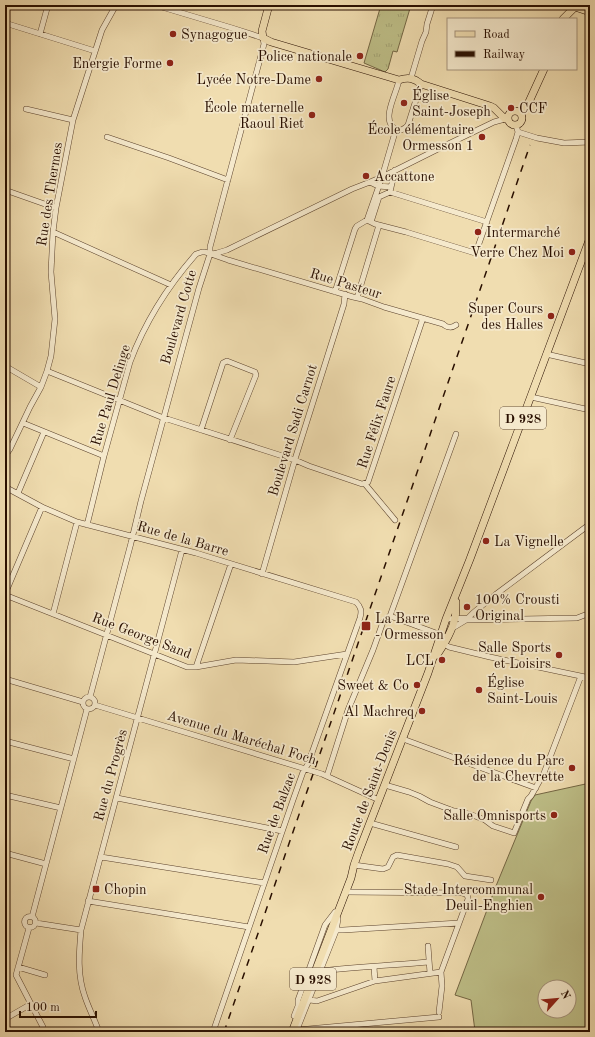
<svg xmlns="http://www.w3.org/2000/svg" width="595" height="1037" viewBox="0 0 595 1037" font-family="'Old Standard TT',serif">
<style>
.grass{fill:url(#grass-tufts);stroke:#746744}
.pitch{fill:#bebf88;stroke:#746744;fill-rule:evenodd}
.lines{fill:none;stroke-linecap:round;stroke-linejoin:round}
.minor-casing{stroke:#5b422c;stroke-width:6}
.major-casing{stroke:#290f00;stroke-width:8}
.minor{stroke:#f5e9cc;stroke-width:5}
.major{stroke:#f0ddb0;stroke-width:7}
.rail{stroke:#290f00;stroke-width:1.5;stroke-dasharray:7 7;stroke-linecap:butt}
.poi-dot{fill:#8f2418;stroke:#f5e9cc;stroke-width:1.5}
.labels{text-anchor:middle;stroke-width:3.5;stroke-linejoin:round;paint-order:stroke}
.shield{fill:#f5e9cc;stroke:#66503d;stroke-width:1}
.shield-label{font-size:13px;font-weight:bold;fill:#290f00}
.poi-label{font-size:14px;fill:#290f00;stroke:#f5e9cc;text-anchor:end}
.street-label{font-size:14px;fill:#290f00;stroke:#f5e9cc}
</style>
<defs>
<pattern id="grass-tufts" width="24" height="20" patternUnits="userSpaceOnUse"><rect width="24" height="20" fill="#bebf88"/><path d="M3 7l-1-3M5 7V3M7 7l1-3M15 17l-1-3M17 17v-4M19 17l1-3" fill="none" stroke="#a3a374"/></pattern>
</defs>
<rect width="100%" height="100%" fill="#f0ddb0"/>
<filter id="stains"><feTurbulence type="fractalNoise" baseFrequency=".005" numOctaves="4"/><feColorMatrix values="0 0 0 0 .2 0 0 0 0 .09 0 0 0 0 .02 0 0 0 .5 -.17"/></filter>
<radialGradient id="worn" r=".72"><stop offset=".6" stop-color="#630" stop-opacity="0"/><stop offset="1" stop-color="#630" stop-opacity=".3"/></radialGradient>
<path class="grass" d="M381,5H411L397,52L393,51L388,69L385,72L364,63Z"/>
<path class="pitch" d="M590,783V1030L583,1032H491L475,1031L471,1000L455,995L496,886L531,801L535,795ZM545,987H569V1011H545Z"/>
<g class="lines">
<g class="minor-casing">
<path id="minor" d="M5,23L95,51
M40,34L48,5
M411,78L422,41L426,32L427,24L433,5
M399,80C397,92 383,116 392,126C394,129 397,130 401,130C404,129 406,128 408,125L421,84
M26,109L73,120
M5,122H6
M518,132L537,138L564,143L590,142
M107,137L169,158L228,180
M370,182L382,177L396,129
M378,186L391,187
M5,190L56,208
M390,192L487,222
M367,220L375,224L406,232L475,253L476,252L516,139L518,132L516,125
M371,222L379,197L390,192L395,170
M53,232L171,285
M212,254L217,253L227,250L352,189L370,182L378,186
M335,292L355,229L357,226L367,220L382,177L440,148L494,122L505,119
M357,298L379,225
M546,354L590,364
M5,366L41,387
M47,371L161,417L295,460L309,466L362,484L368,482L369,479L423,318
M531,397L590,410
M23,423L104,456
M201,430L223,363L227,361L255,372L256,375L230,440
M5,456L10,449L30,407L41,387L47,371L51,356L55,319L51,272L53,232L56,208L73,120L102,30L116,5
M365,484L395,520
M5,487L42,507L77,522L196,553L356,602C361,607 362,611 360,618L308,764L303,772L293,800L213,1032
M18,493L44,432
M87,525L104,456L130,362C145,322 167,287 196,254L202,252H205L228,260L353,297L362,299L384,307L443,324C447,328 452,328 456,325
M262,574L296,456L344,304L345,294
M5,594L42,507
M5,595L187,667H196L236,660L294,662L347,654
M53,614L77,522
M390,616L456,434
M390,616L444,636
M446,619L468,618
M466,620L577,618L590,613
M451,629L466,620L473,613L495,595L590,524
M441,642L449,647L490,657L590,678
M196,667L231,564
M5,679L83,702
M83 703a6 6 0 1 1 12 0a6 6 0 1 1-12 0Z
M90,697L131,543L141,501L199,288L210,254V247L264,44L263,38L232,28L155,5
M95,705L322,774L379,800
M403,739L536,788
M5,741L74,759
M327,776L348,710L373,650L383,622L386,619L390,616
M385,785L409,792L419,796L430,802L454,811L462,812L475,816L485,820L493,826L514,833L528,799L531,796L544,773L581,676
M5,795L61,808
M117,798L282,831
M370,823L456,847
M5,853L46,864
M101,857L264,883
M354,865L383,869L388,867L393,857L397,855L448,864L457,867L465,876L491,880
M346,892L462,893L466,894L468,897V899L441,972
M88,901L249,927
M24.5 922a5.5 5.5 0 1 1 11 0a5.5 5.5 0 1 1-11 0Z
M32,917L87,709
M36,923L81,930
M29,928L16,975L31,1004L43,1027L44,1032
M336,930H343L459,923
M428,946L430,973
M18,967L45,975
M374,967L375,981
M321,971C357,967 393,965 429,962
M310,1000L317,1001L375,981L441,972L442,986L439,1012
M294,1016L298,1006V1000L325,925L335,912
M5,1019L31,1004
M297,1030L439,1017
M99,1032C95,1020 89,1009 85,997C77,975 79,953 81,930L182,550
M296,1032L336,931L338,919"/>
</g>
<g class="major-casing">
<path id="major" d="M269,5L262,31L263,38L271,42L399,80C408,77 414,78 421,84L490,106L494,108L505,119H508
M569,5L590,12
M563,19L575,7
M508 118a7 7 0 1 1 14 0a7 7 0 1 1-14 0Z
M521,113L528,104L544,69
M437,655C444,644 452,632 455,618C456,613 456,607 456,602
M292,1032L351,878L354,865L359,851L428,673L446,619L470,559L590,238"/>
</g>
<use href="#minor" class="minor"/>
<use href="#major" class="major"/>
<path class="rail" d="M224,1032L530,145"/>
</g>
<g class="poi-dot">
<circle cx="173" cy="34" r="4"/>
<circle cx="360" cy="56" r="4"/>
<circle cx="170" cy="63" r="4"/>
<circle cx="319" cy="79" r="4"/>
<circle cx="404" cy="103" r="4"/>
<circle cx="511" cy="108" r="4"/>
<circle cx="312" cy="115" r="4"/>
<circle cx="482" cy="137" r="4"/>
<circle cx="366" cy="176" r="4"/>
<circle cx="478" cy="232" r="4"/>
<circle cx="572" cy="252" r="4"/>
<circle cx="551" cy="316" r="4"/>
<circle cx="486" cy="541" r="4"/>
<circle cx="467" cy="607" r="4"/>
<rect x="361" y="621" width="10" height="10" rx="2"/>
<circle cx="559" cy="655" r="4"/>
<circle cx="442" cy="660" r="4"/>
<circle cx="417" cy="685" r="4"/>
<circle cx="479" cy="690" r="4"/>
<circle cx="422" cy="711" r="4"/>
<circle cx="572" cy="768" r="4"/>
<circle cx="554" cy="815" r="4"/>
<rect x="92" y="885" width="8" height="8" rx="2"/>
<circle cx="541" cy="897" r="4"/>
</g>
<g class="labels">
<g class="shield">
<rect x="500" y="407" width="46" height="22" rx="3"/>
<rect x="290" y="968" width="46" height="22" rx="3"/>
</g>
<g class="shield-label">
<text x="523" y="423">D 928</text>
<text x="313" y="984">D 928</text>
</g>
<g class="poi-label">
<text x="181" y="39" text-anchor="start">Synagogue</text>
<text x="352" y="61">Police nationale</text>
<text x="162" y="68">Energie Forme</text>
<text x="311" y="84">Lycée Notre-Dame</text>
<text x="412" y="100" text-anchor="start">Église<tspan x="412" dy="16">Saint-Joseph</tspan></text>
<text x="304" y="112">École maternelle<tspan x="304" dy="16">Raoul Riet</tspan></text>
<text x="519" y="113" text-anchor="start">CCF</text>
<text x="474" y="134">École élémentaire<tspan x="474" dy="16">Ormesson 1</tspan></text>
<text x="374" y="181" text-anchor="start">Accattone</text>
<text x="486" y="237" text-anchor="start">Intermarché</text>
<text x="564" y="257">Verre Chez Moi</text>
<text x="543" y="313">Super Cours<tspan x="543" dy="16">des Halles</tspan></text>
<text x="494" y="546" text-anchor="start">La Vignelle</text>
<text x="475" y="604" text-anchor="start">100% Crousti<tspan x="475" dy="16">Original</tspan></text>
<text x="375" y="623" text-anchor="start">La Barre<tspan x="375" dy="16">- Ormesson</tspan></text>
<text x="551" y="652">Salle Sports<tspan x="551" dy="16">et Loisirs</tspan></text>
<text x="434" y="665">LCL</text>
<text x="487" y="687" text-anchor="start">Église<tspan x="487" dy="16">Saint-Louis</tspan></text>
<text x="409" y="690">Sweet &amp; Co</text>
<text x="414" y="716">Al Machreq</text>
<text x="564" y="765">Résidence du Parc<tspan x="564" dy="16">de la Chevrette</tspan></text>
<text x="546" y="820">Salle Omnisports</text>
<text x="104" y="894" text-anchor="start">Chopin</text>
<text x="533" y="894">Stade Intercommunal<tspan x="533" dy="16">Deuil-Enghien</tspan></text>
</g>
<g class="street-label">
<text transform="translate(49 194) rotate(-81)" y="5">Rue des Thermes</text>
<text transform="translate(346 283) rotate(17)" y="5">Rue Pasteur</text>
<text transform="translate(178 317) rotate(-74)" y="5">Boulevard Cotte</text>
<text transform="translate(110 395) rotate(-73)" y="5">Rue Paul Delinge</text>
<text transform="translate(376 422) rotate(-72)" y="5">Rue Félix Faure</text>
<text transform="translate(292 430) rotate(-73)" y="5">Boulevard Sadi Carnot</text>
<text transform="translate(183 538) rotate(16)" y="5">Rue de la Barre</text>
<text transform="translate(142 635) rotate(21)" y="5">Rue George Sand</text>
<text transform="translate(242 737) rotate(17)" y="5">Avenue du Maréchal Foch</text>
<text transform="translate(110 775) rotate(-75)" y="5">Rue du Progrès</text>
<text transform="translate(369 790) rotate(-69)" y="5">Route de Saint-Denis</text>
<text transform="translate(276 813) rotate(-70)" y="5">Rue de Balzac</text>
</g>
</g>
<rect width="595" height="1037" fill="none" stroke="#f0ddb0" stroke-width="20"/>
<rect x="6" y="6" width="583" height="1025" fill="none" stroke="#290f00" stroke-width="2"/>
<rect x="10" y="10" width="575" height="1017" fill="none" stroke="#290f00"/>
<rect x="447" y="18" width="130" height="52" fill="#f5e9cc" stroke="#a3927a"/>
<rect x="455" y="31" width="20" height="6" fill="#f0ddb0" stroke="#a3927a"/>
<text x="483" y="38" font-size="12" fill="#290f00">Road</text>
<rect x="455" y="51" width="20" height="6" fill="#290f00" stroke="#a3927a"/>
<text x="483" y="58" font-size="12" fill="#290f00">Railway</text>
<g transform="translate(557 999) rotate(63)"><circle r="19" fill="#f5e9cc" stroke="#a3927a"/>
<path d="M0-3L7 15L0 10L-7 15Z" fill="#8f2418"/>
<text y="-6" font-size="11" font-weight="bold" text-anchor="middle" fill="#290f00">N</text>
</g>
<path d="M20 1011v6h76v-6" fill="none" stroke="#290f00" stroke-width="2"/>
<text x="26" y="1011" font-size="12" fill="#290f00" stroke="#f5e9cc" stroke-width="3" paint-order="stroke">100 m</text>
<rect width="100%" height="100%" filter="url(#stains)"/>
<rect width="100%" height="100%" fill="url(#worn)"/>
</svg>
